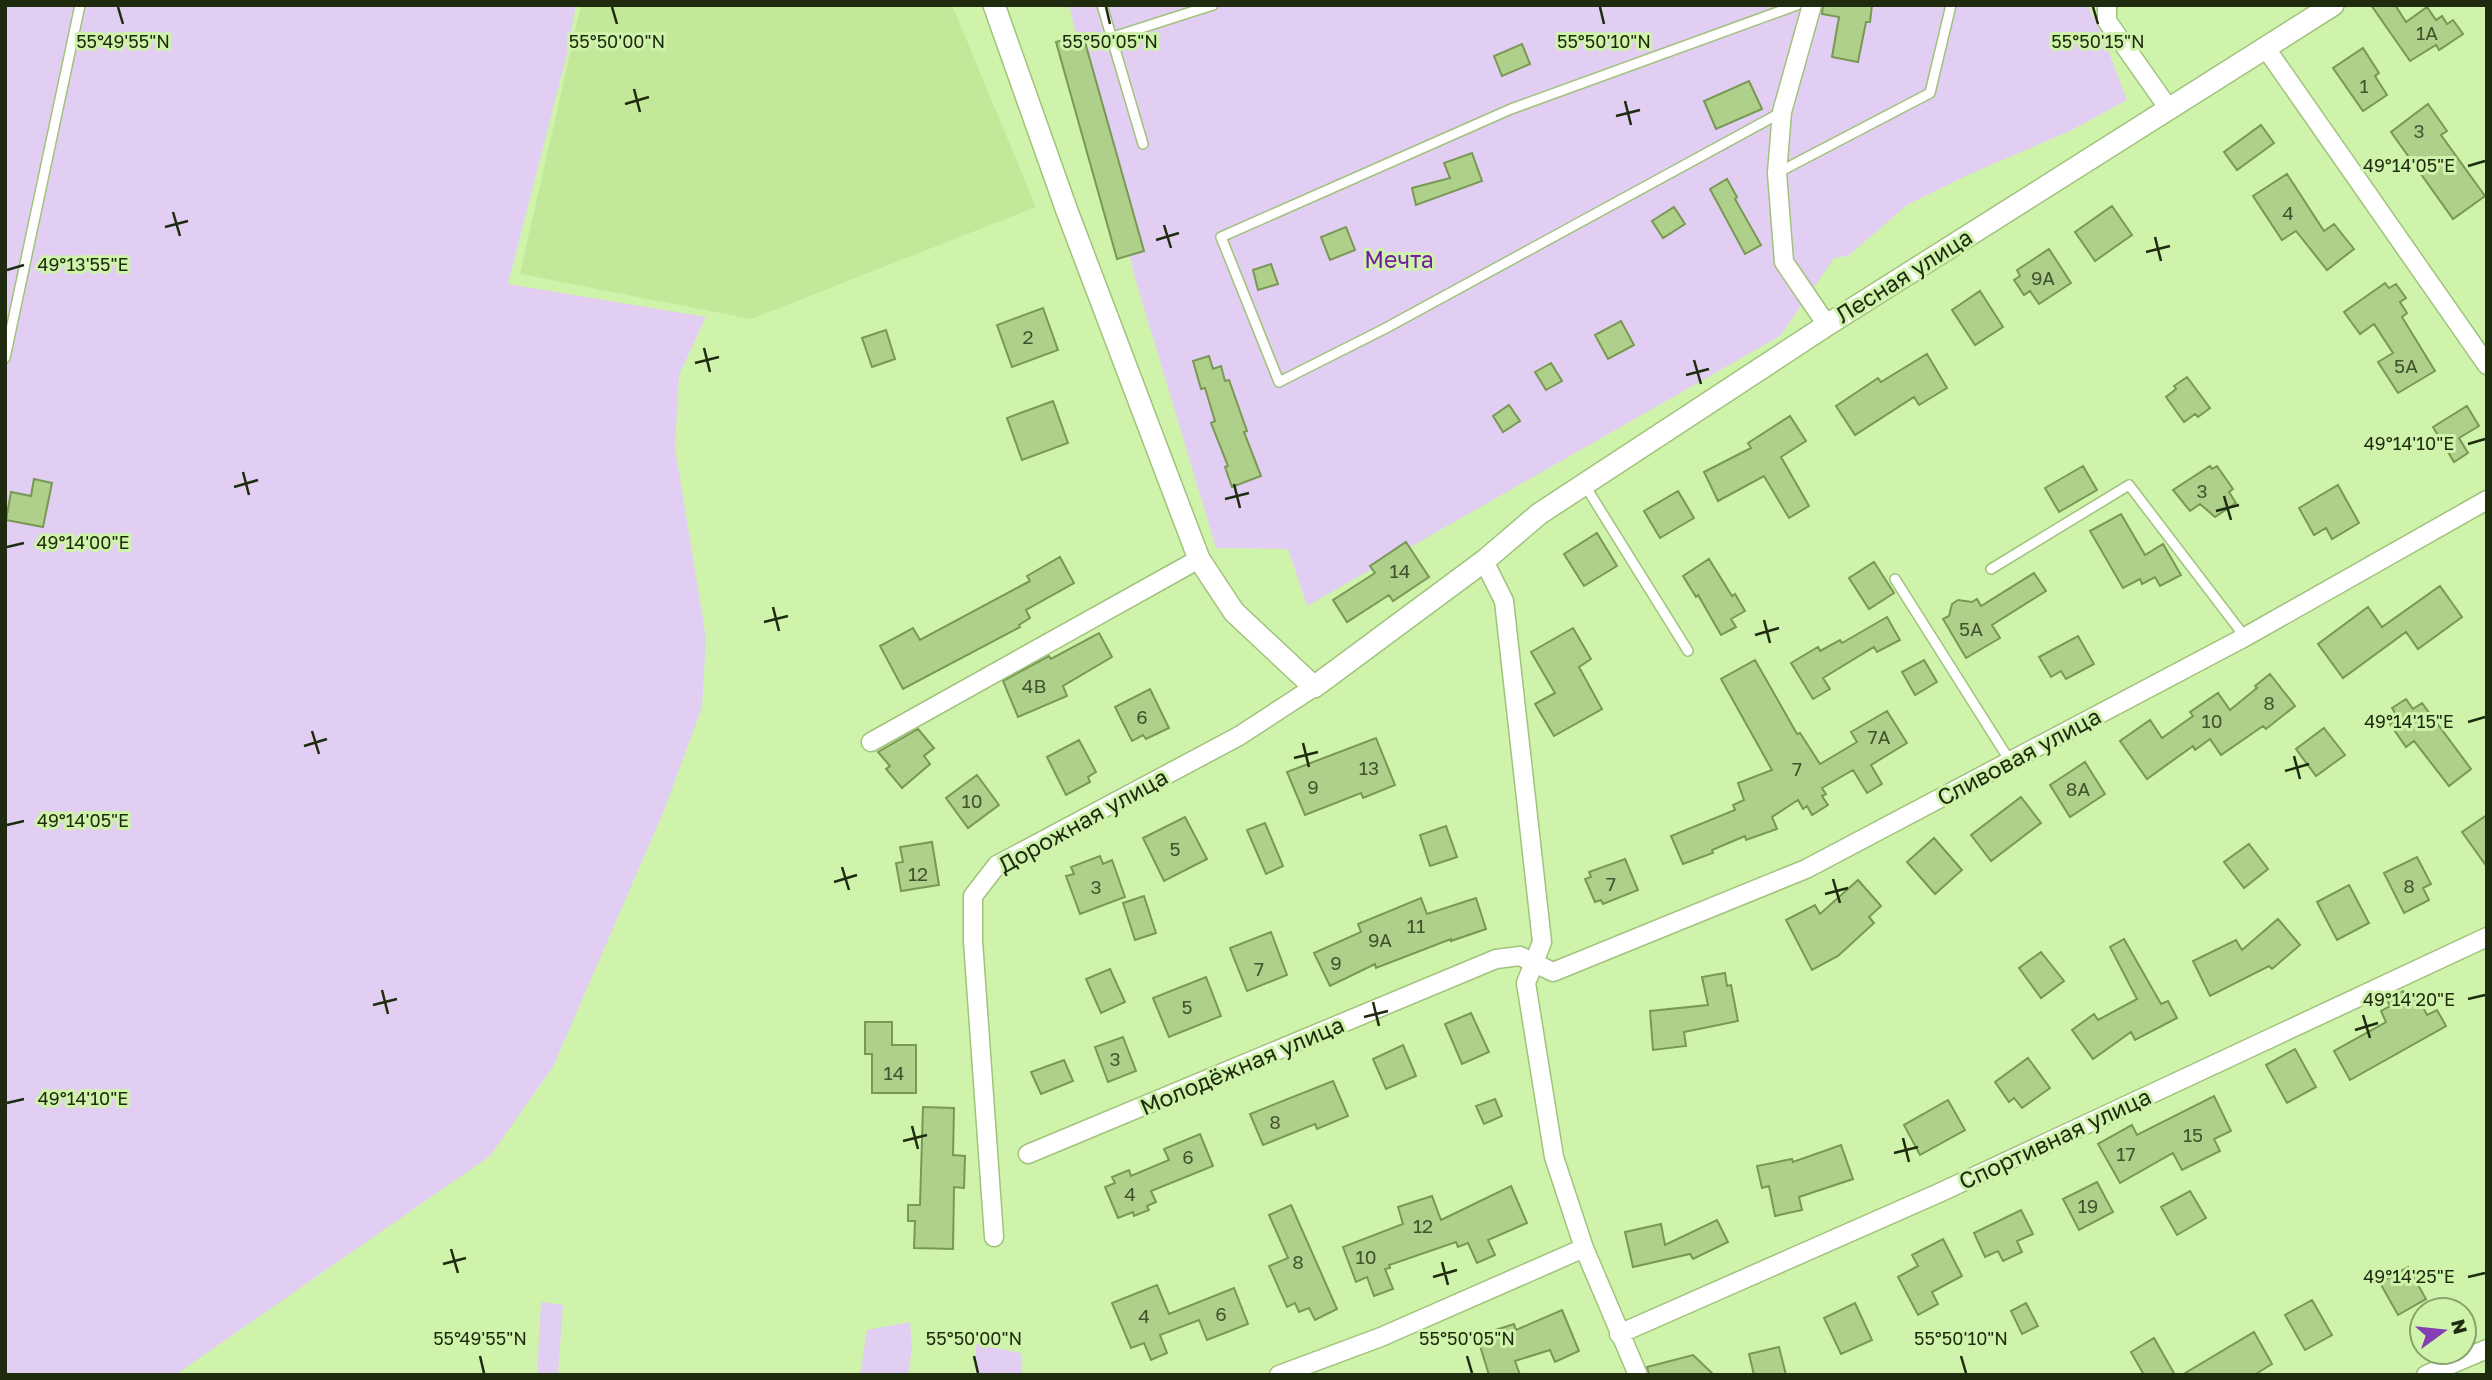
<svg xmlns="http://www.w3.org/2000/svg" width="2492" height="1380" viewBox="0 0 2492 1380" font-family="'Golos Text',sans-serif">
<style>
.built{fill:#c3e89a}
.green{fill:#e2cef3}
.building{fill:#afd08a;stroke:#789854;stroke-width:2}
.lines{fill:none;stroke-linecap:round;stroke-linejoin:round}
.service-casing{stroke:#a1c27c;stroke-width:12}
.minor-casing{stroke:#a1c27c;stroke-width:21}
.tertiary-casing{stroke:#a1c27c;stroke-width:24}
.service{stroke:#fff;stroke-width:9}
.minor{stroke:#fff;stroke-width:18}
.tertiary{stroke:#fff;stroke-width:21}
.ticks{fill:none;stroke:#1e2b0e;stroke-width:2.5}
.labels{text-anchor:middle;stroke-width:6;stroke-linejoin:round;paint-order:stroke}
.number-label{font-size:19px;fill:#42542d}
.park-label{font-size:23px;fill:#721da2;stroke:#d0f3ab}
.street-label{font-size:23px;fill:#1e2b0e;stroke:#d0f3ab}
.ticks-label{font-size:18px;text-anchor:middle;fill:#1e2b0e;stroke:#d0f3ab;stroke-width:6;stroke-linejoin:round;paint-order:stroke}
</style>
<rect width="100%" height="100%" fill="#d0f3ab"/>
<path class="built" d="M581,5H952L1036,207L751,319L520,274Z"/>
<path class="green" d="M5,5H576L567,54L508,284L706,317L679,375L675,448L706,638L702,707L665,808L553,1067L490,1156L175,1375H5Z
M1069,5H2087L2101,32L2127,100L2072,130L1970,174L1907,205L1848,256L1834,258L1780,336L1307,606L1288,549L1216,548L1135,278Z
M541,1302L563,1305L558,1375H537Z
M910,1322L912,1348L908,1375H860L867,1330Z
M976,1344L1021,1353L1022,1375H976Z"/>
<path class="building" d="M1823,5H1872L1870,22H1866L1858,62L1832,57L1839,17L1822,14Z
M2371,5H2395L2406,22L2427,7L2436,20L2442,16L2447,24L2453,20L2463,34L2439,50L2436,45L2410,61Z
M1083,35L1144,251L1117,259L1056,42Z
M1522,44L1530,64L1502,76L1494,56Z
M2363,48L2379,73L2375,76L2387,95L2363,111L2333,68Z
M1749,81L1762,109L1716,129L1704,101Z
M2428,104L2447,131L2441,135L2485,196L2453,219L2391,132Z
M2261,125L2274,143L2237,170L2224,152Z
M1472,153L1482,181L1416,205L1412,188L1450,178L1444,163Z
M2287,174L2324,231L2334,224L2354,249L2327,270L2296,231L2282,240L2253,196Z
M1727,179L1737,197L1735,199L1761,245L1745,254L1710,189Z
M2112,206L2132,235L2095,261L2075,232Z
M1674,207L1685,224L1663,238L1652,221Z
M1346,227L1355,250L1330,260L1321,237Z
M2049,249L2071,283L2039,304L2030,291L2024,295L2014,280L2020,276L2017,270Z
M1271,264L1278,284L1258,290L1253,270Z
M2385,283L2389,288L2396,284L2406,298L2400,302L2407,313L2402,317L2435,371L2398,393L2378,362L2393,353L2374,324L2360,334L2344,312Z
M1980,291L2003,327L1975,345L1952,310Z
M1043,308L1058,350L1012,367L997,325Z
M1621,321L1634,345L1608,359L1595,335Z
M886,330L895,359L872,367L862,338Z
M1927,354L1947,388L1919,405L1914,397L1855,435L1836,406L1878,378L1881,382Z
M1209,356L1213,369L1221,366L1225,381L1229,380L1247,431L1244,432L1261,476L1232,487L1225,467L1228,466L1211,423L1215,421L1205,388L1201,389L1193,361Z
M1551,363L1562,381L1546,390L1535,372Z
M2187,377L2210,408L2198,417L2195,414L2184,422L2166,397L2176,389L2174,386Z
M1053,401L1068,443L1022,460L1007,418Z
M1509,405L1520,421L1503,432L1493,416Z
M2467,406L2479,426L2459,438L2468,453L2454,462L2433,427Z
M1790,416L1806,441L1781,457L1809,506L1789,518L1764,476L1718,501L1704,472L1751,448L1748,443Z
M2083,466L2097,490L2059,512L2045,488Z
M2210,466L2212,469L2217,466L2233,489L2229,492L2236,503L2215,517L2200,504L2190,511L2173,490Z
M34,479L52,483L43,527L6,520L11,492L31,496Z
M2338,485L2359,523L2332,539L2326,528L2314,535L2299,508Z
M1678,491L1694,518L1660,538L1644,511Z
M2121,514L2145,555L2163,544L2181,575L2160,586L2155,577L2142,584L2140,579L2123,588L2090,531Z
M1597,533L1617,566L1584,586L1564,554Z
M1406,542L1429,577L1393,601L1389,595L1347,622L1333,600L1375,573L1370,566Z
M1060,557L1074,583L1026,610L1030,618L1019,625L1020,627L903,689L880,646L913,628L920,640L1030,581L1027,576Z
M1709,559L1732,596L1735,594L1745,611L1731,619L1736,627L1721,635L1698,595L1696,597L1683,576Z
M1874,562L1894,593L1869,609L1849,578Z
M2034,573L2046,591L1992,625L2000,638L1966,658L1943,619L1949,616L1952,604L1958,600L1972,602L1977,599L1981,606Z
M2440,586L2462,617L2418,649L2406,632L2343,678L2318,644L2368,607L2382,627Z
M1887,617L1900,640L1877,652L1874,647L1823,678L1830,689L1813,699L1791,663L1818,647L1820,651L1840,640L1842,643Z
M1573,628L1591,659L1579,667L1602,709L1554,736L1535,704L1555,693L1531,652Z
M1099,633L1112,657L1063,686L1067,696L1018,717L1003,681L1049,656L1051,659Z
M2078,636L2094,664L2066,679L2061,671L2051,677L2039,657Z
M1755,660L1797,734L1800,733L1820,764L1857,742L1851,732L1887,711L1907,743L1871,765L1882,784L1867,793L1853,770L1822,788L1826,794L1822,796L1828,805L1812,815L1807,806L1803,809L1798,800L1772,817L1777,829L1746,840L1745,836L1712,850L1713,853L1683,864L1671,836L1735,810L1733,805L1744,800L1738,783L1772,770L1721,679Z
M1924,660L1937,682L1915,695L1902,672Z
M2270,674L2295,706L2266,729L2263,726L2221,755L2210,739L2195,750L2193,746L2147,779L2120,741L2150,720L2162,738L2193,716L2190,712L2218,693L2230,710L2257,688L2255,686Z
M1150,689L1169,728L1146,739L1143,735L1132,741L1115,707Z
M2406,699L2413,709L2422,703L2471,769L2449,786L2414,741L2406,747L2390,724L2398,718L2392,708Z
M2324,728L2345,755L2316,776L2296,749Z
M918,729L934,748L924,756L930,764L902,788L886,769L890,766L878,752Z
M1376,738L1395,785L1363,798L1361,793L1305,815L1287,772Z
M1079,740L1096,772L1088,777L1090,782L1066,795L1047,757Z
M2085,762L2105,794L2070,817L2050,785Z
M977,775L999,805L968,828L946,798Z
M2021,797L2041,823L1991,861L1971,835Z
M2487,815V867L2462,832Z
M1185,817L1207,859L1164,881L1143,838Z
M1265,823L1283,866L1266,874L1247,830Z
M1446,826L1457,857L1430,866L1420,835Z
M1934,838L1962,870L1935,894L1907,862Z
M932,842L939,885L901,891L896,863L903,862L900,847Z
M2249,844L2268,869L2244,888L2224,862Z
M1100,856L1103,864L1112,860L1125,897L1080,914L1066,876L1074,874L1071,867Z
M2417,857L2431,884L2423,888L2429,900L2404,913L2384,873Z
M1625,859L1638,890L1603,904L1601,900L1595,902L1585,879L1591,877L1589,872Z
M1858,880L1881,906L1869,917L1874,923L1838,956L1812,970L1786,920L1815,905L1820,914Z
M2349,885L2369,923L2337,940L2317,902Z
M1144,896L1156,933L1135,940L1123,903Z
M1421,898L1427,914L1476,898L1486,929L1451,941V939L1376,968L1375,964L1330,986L1314,953L1361,932L1358,924Z
M2278,919L2300,945L2272,969L2269,966L2210,996L2193,961L2236,940L2242,950Z
M1271,932L1287,975L1247,991L1230,948Z
M2124,939L2161,1004L2168,1001L2177,1018L2135,1040L2131,1032L2093,1059L2072,1030L2094,1014L2098,1020L2137,999L2110,947Z
M2041,952L2064,981L2041,998L2019,968Z
M1110,969L1125,1002L1101,1013L1086,979Z
M1725,973L1727,986L1731,985L1738,1021L1684,1032L1686,1046L1653,1050L1650,1011L1708,1005L1702,977Z
M1206,977L1221,1016L1169,1037L1153,998Z
M2403,991L2407,998L2416,993L2427,1015L2437,1010L2446,1026L2350,1080L2334,1051L2386,1022L2381,1011L2390,1006L2387,1000Z
M1471,1013L1489,1052L1462,1064L1445,1024Z
M865,1022H892V1045H916V1093H872V1054H865Z
M1123,1037L1136,1071L1108,1082L1095,1047Z
M1403,1045L1416,1076L1386,1089L1373,1059Z
M2295,1049L2316,1087L2287,1103L2266,1065Z
M2028,1058L2050,1088L2022,1108L2014,1098L2009,1102L1995,1082Z
M1064,1060L1073,1081L1041,1094L1031,1072Z
M1333,1081L1348,1116L1317,1129L1315,1124L1263,1145L1250,1114Z
M2214,1096L2231,1131L2214,1139L2220,1151L2182,1170L2173,1153L2120,1183L2098,1144L2132,1125L2137,1135Z
M1495,1099L1502,1116L1484,1124L1476,1106Z
M1948,1100L1965,1130L1920,1155L1904,1125Z
M923,1107L954,1108L953,1155L965,1156L964,1188L954,1187L953,1249L914,1248L915,1221H908V1205H920Z
M1200,1134L1213,1166L1151,1191L1156,1202L1147,1206L1149,1210L1134,1216L1133,1212L1118,1218L1105,1187L1115,1183L1112,1177L1129,1170L1131,1176L1169,1160L1164,1149Z
M1841,1145L1853,1179L1799,1197L1802,1210L1775,1216L1769,1186L1762,1188L1757,1166L1792,1159L1793,1162Z
M2097,1182L2113,1212L2079,1230L2063,1199Z
M1511,1186L1527,1223L1488,1240L1495,1255L1477,1263L1468,1243L1458,1247L1456,1242L1389,1265L1390,1268L1385,1269L1393,1289L1374,1296L1367,1277L1356,1282L1343,1247L1403,1224L1398,1207L1432,1196L1441,1220Z
M2190,1191L2206,1218L2177,1235L2161,1207Z
M1291,1205L1337,1309L1315,1320L1309,1308L1299,1312L1295,1303L1287,1307L1269,1266L1288,1258L1269,1215Z
M2021,1210L2033,1234L2017,1241L2022,1252L2003,1261L1998,1251L1985,1257L1974,1233Z
M1717,1220L1728,1242L1693,1259L1690,1254L1633,1267L1625,1232L1661,1224L1665,1245Z
M1943,1239L1962,1276L1932,1292L1938,1304L1918,1315L1898,1277L1918,1266L1912,1255Z
M2408,1267L2426,1299L2398,1315L2380,1283Z
M1157,1285L1169,1314L1234,1288L1248,1324L1207,1340L1199,1320L1160,1335L1167,1353L1151,1360L1144,1343L1131,1348L1112,1303Z
M2312,1300L2332,1335L2305,1350L2285,1315Z
M1855,1303L1872,1340L1841,1354L1824,1318Z
M2026,1303L2038,1326L2022,1334L2011,1311Z
M1562,1310L1579,1351L1555,1362L1550,1350L1515,1361L1520,1375H1489L1477,1336L1514,1324L1516,1330Z
M2254,1332L2272,1364L2254,1375H2182Z
M2154,1338L2175,1375H2144L2131,1352Z
M1779,1347L1786,1375H1754L1749,1354Z
M1693,1355L1714,1375H1649L1647,1367Z"/>
<g class="lines">
<g class="service-casing">
<path id="service" d="M1102,5L1143,144
M1113,37L1213,5
M1782,112L1386,328L1279,382L1221,237L1511,109L1797,5
M1777,173L1930,93L1951,5
M5,358L80,5
M1584,484L1688,651
M1991,569L2129,485L2245,637
M1895,579L2010,761"/>
</g>
<g class="minor-casing">
<path id="minor" d="M1812,5L1782,112L1777,173L1784,262L1827,325
M2107,5V21L2169,109
M2265,47L2487,365
M1484,561L1504,601L1542,942L1526,983L1554,1157L1584,1248L1638,1375
M871,742L1199,559
M1028,1154L1496,959L1520,956L1553,972L1806,869L2245,637L2487,500
M994,1237L973,941V896L997,865L1239,736L1314,687
M1619,1334L1939,1193L2487,937
M1279,1375L1381,1337L1584,1248
M2426,1375L2487,1349"/>
</g>
<g class="tertiary-casing">
<path id="tertiary" d="M994,5L1067,211L1199,559L1234,612L1314,687L1484,561L1539,514L1827,325L2333,5"/>
</g>
<use href="#service" class="service"/>
<use href="#minor" class="minor"/>
<use href="#tertiary" class="tertiary"/>
</g>
<path class="ticks" d="M118,7L123,24M612,7L617,24M1106,7L1110,24M1600,7L1604,24M2093,7L2098,24M634,89L640,112M1625,101L1631,125M625,104L649,97M1616,116L1640,110M2468,166L2485,161M173,212L180,236M1164,225L1171,248M165,227L188,221M2155,237L2161,261M1156,240L1179,233M2146,252L2170,246M7,270L24,265M704,348L710,372M1694,360L1701,384M695,363L719,357M1686,375L1709,369M2468,444L2485,439M243,472L249,495M1234,484L1240,508M234,487L258,480M2224,496L2231,520M1225,499L1249,493M2216,511L2239,505M7,547L24,543M773,607L779,631M1764,620L1770,643M764,622L788,616M1755,635L1779,628M2468,722L2485,717M312,731L319,754M1303,743L1309,767M304,746L327,739M2294,756L2300,779M1294,758L1318,752M2285,771L2309,764M7,825L24,821M842,867L849,890M1833,879L1840,903M834,882L857,875M1825,894L1848,888M382,990L388,1014M2468,999L2485,995M1373,1002L1379,1026M373,1005L397,999M2363,1015L2370,1038M1364,1017L1388,1011M2355,1030L2378,1023M7,1103L24,1099M912,1126L918,1149M1903,1138L1909,1162M903,1141L927,1135M1894,1153L1918,1147M451,1249L458,1273M1442,1262L1448,1285M443,1264L466,1258M1433,1277L1457,1270M2468,1277L2485,1273M480,1356L484,1373M974,1356L978,1373M1467,1356L1472,1373M1961,1356L1966,1373"/>
<g class="labels">
<g class="number-label">
<text x="2427" y="40">1А</text>
<text x="2364" y="93">1</text>
<text x="2419" y="138">3</text>
<text x="2288" y="220">4</text>
<text x="2043" y="285">9А</text>
<text x="1028" y="344">2</text>
<text x="2406" y="373">5А</text>
<text x="2202" y="498">3</text>
<text x="1400" y="578">14</text>
<text x="1971" y="636">5А</text>
<text x="1034" y="693">4В</text>
<text x="2269" y="710">8</text>
<text x="1142" y="724">6</text>
<text x="2212" y="728">10</text>
<text x="1879" y="744">7А</text>
<text x="1369" y="775">13</text>
<text x="1797" y="776">7</text>
<text x="1313" y="794">9</text>
<text x="2078" y="796">8А</text>
<text x="972" y="808">10</text>
<text x="1175" y="856">5</text>
<text x="918" y="881">12</text>
<text x="1611" y="891">7</text>
<text x="2409" y="893">8</text>
<text x="1096" y="894">3</text>
<text x="1416" y="933">11</text>
<text x="1380" y="947">9А</text>
<text x="1336" y="970">9</text>
<text x="1259" y="976">7</text>
<text x="1187" y="1014">5</text>
<text x="1115" y="1066">3</text>
<text x="894" y="1080">14</text>
<text x="1275" y="1129">8</text>
<text x="2193" y="1142">15</text>
<text x="2126" y="1161">17</text>
<text x="1188" y="1164">6</text>
<text x="1130" y="1201">4</text>
<text x="2088" y="1213">19</text>
<text x="1423" y="1233">12</text>
<text x="1366" y="1264">10</text>
<text x="1298" y="1269">8</text>
<text x="1221" y="1321">6</text>
<text x="1144" y="1323">4</text>
</g>
<g class="park-label">
<text x="1399" y="268">Мечта</text>
</g>
<g class="street-label">
<text transform="translate(1904 276) rotate(-32)" y="8">Лесная улица</text>
<text transform="translate(2019 757) rotate(-28)" y="8">Сливовая улица</text>
<text transform="translate(1083 821) rotate(-29)" y="8">Дорожная улица</text>
<text transform="translate(1242 1066) rotate(-23)" y="8">Молодёжная улица</text>
<text transform="translate(2055 1139) rotate(-25)" y="8">Спортивная улица</text>
</g>
</g>
<g class="ticks-label">
<text x="123" y="48">55°49'55"N</text>
<text x="617" y="48">55°50'00"N</text>
<text x="1110" y="48">55°50'05"N</text>
<text x="1604" y="48">55°50'10"N</text>
<text x="2098" y="48">55°50'15"N</text>
<text x="2409" y="172">49°14'05"E</text>
<text x="83" y="271">49°13'55"E</text>
<text x="2409" y="450">49°14'10"E</text>
<text x="83" y="549">49°14'00"E</text>
<text x="2409" y="728">49°14'15"E</text>
<text x="83" y="827">49°14'05"E</text>
<text x="2409" y="1006">49°14'20"E</text>
<text x="83" y="1105">49°14'10"E</text>
<text x="2409" y="1283">49°14'25"E</text>
<text x="480" y="1345">55°49'55"N</text>
<text x="974" y="1345">55°50'00"N</text>
<text x="1467" y="1345">55°50'05"N</text>
<text x="1961" y="1345">55°50'10"N</text>
</g>
<rect width="2492" height="1380" fill="none" stroke="#1e2b0e" stroke-width="14"/>
<g transform="translate(2443 1331) rotate(75)"><circle r="33" fill="#d0f3ab" stroke="#89a36c" stroke-width="2"/>
<path d="M0-5L12 26L0 18L-12 26Z" fill="#843fb2"/>
<text y="-10" font-size="19" font-weight="bold" text-anchor="middle" fill="#1e2b0e">N</text>
</g>
</svg>
